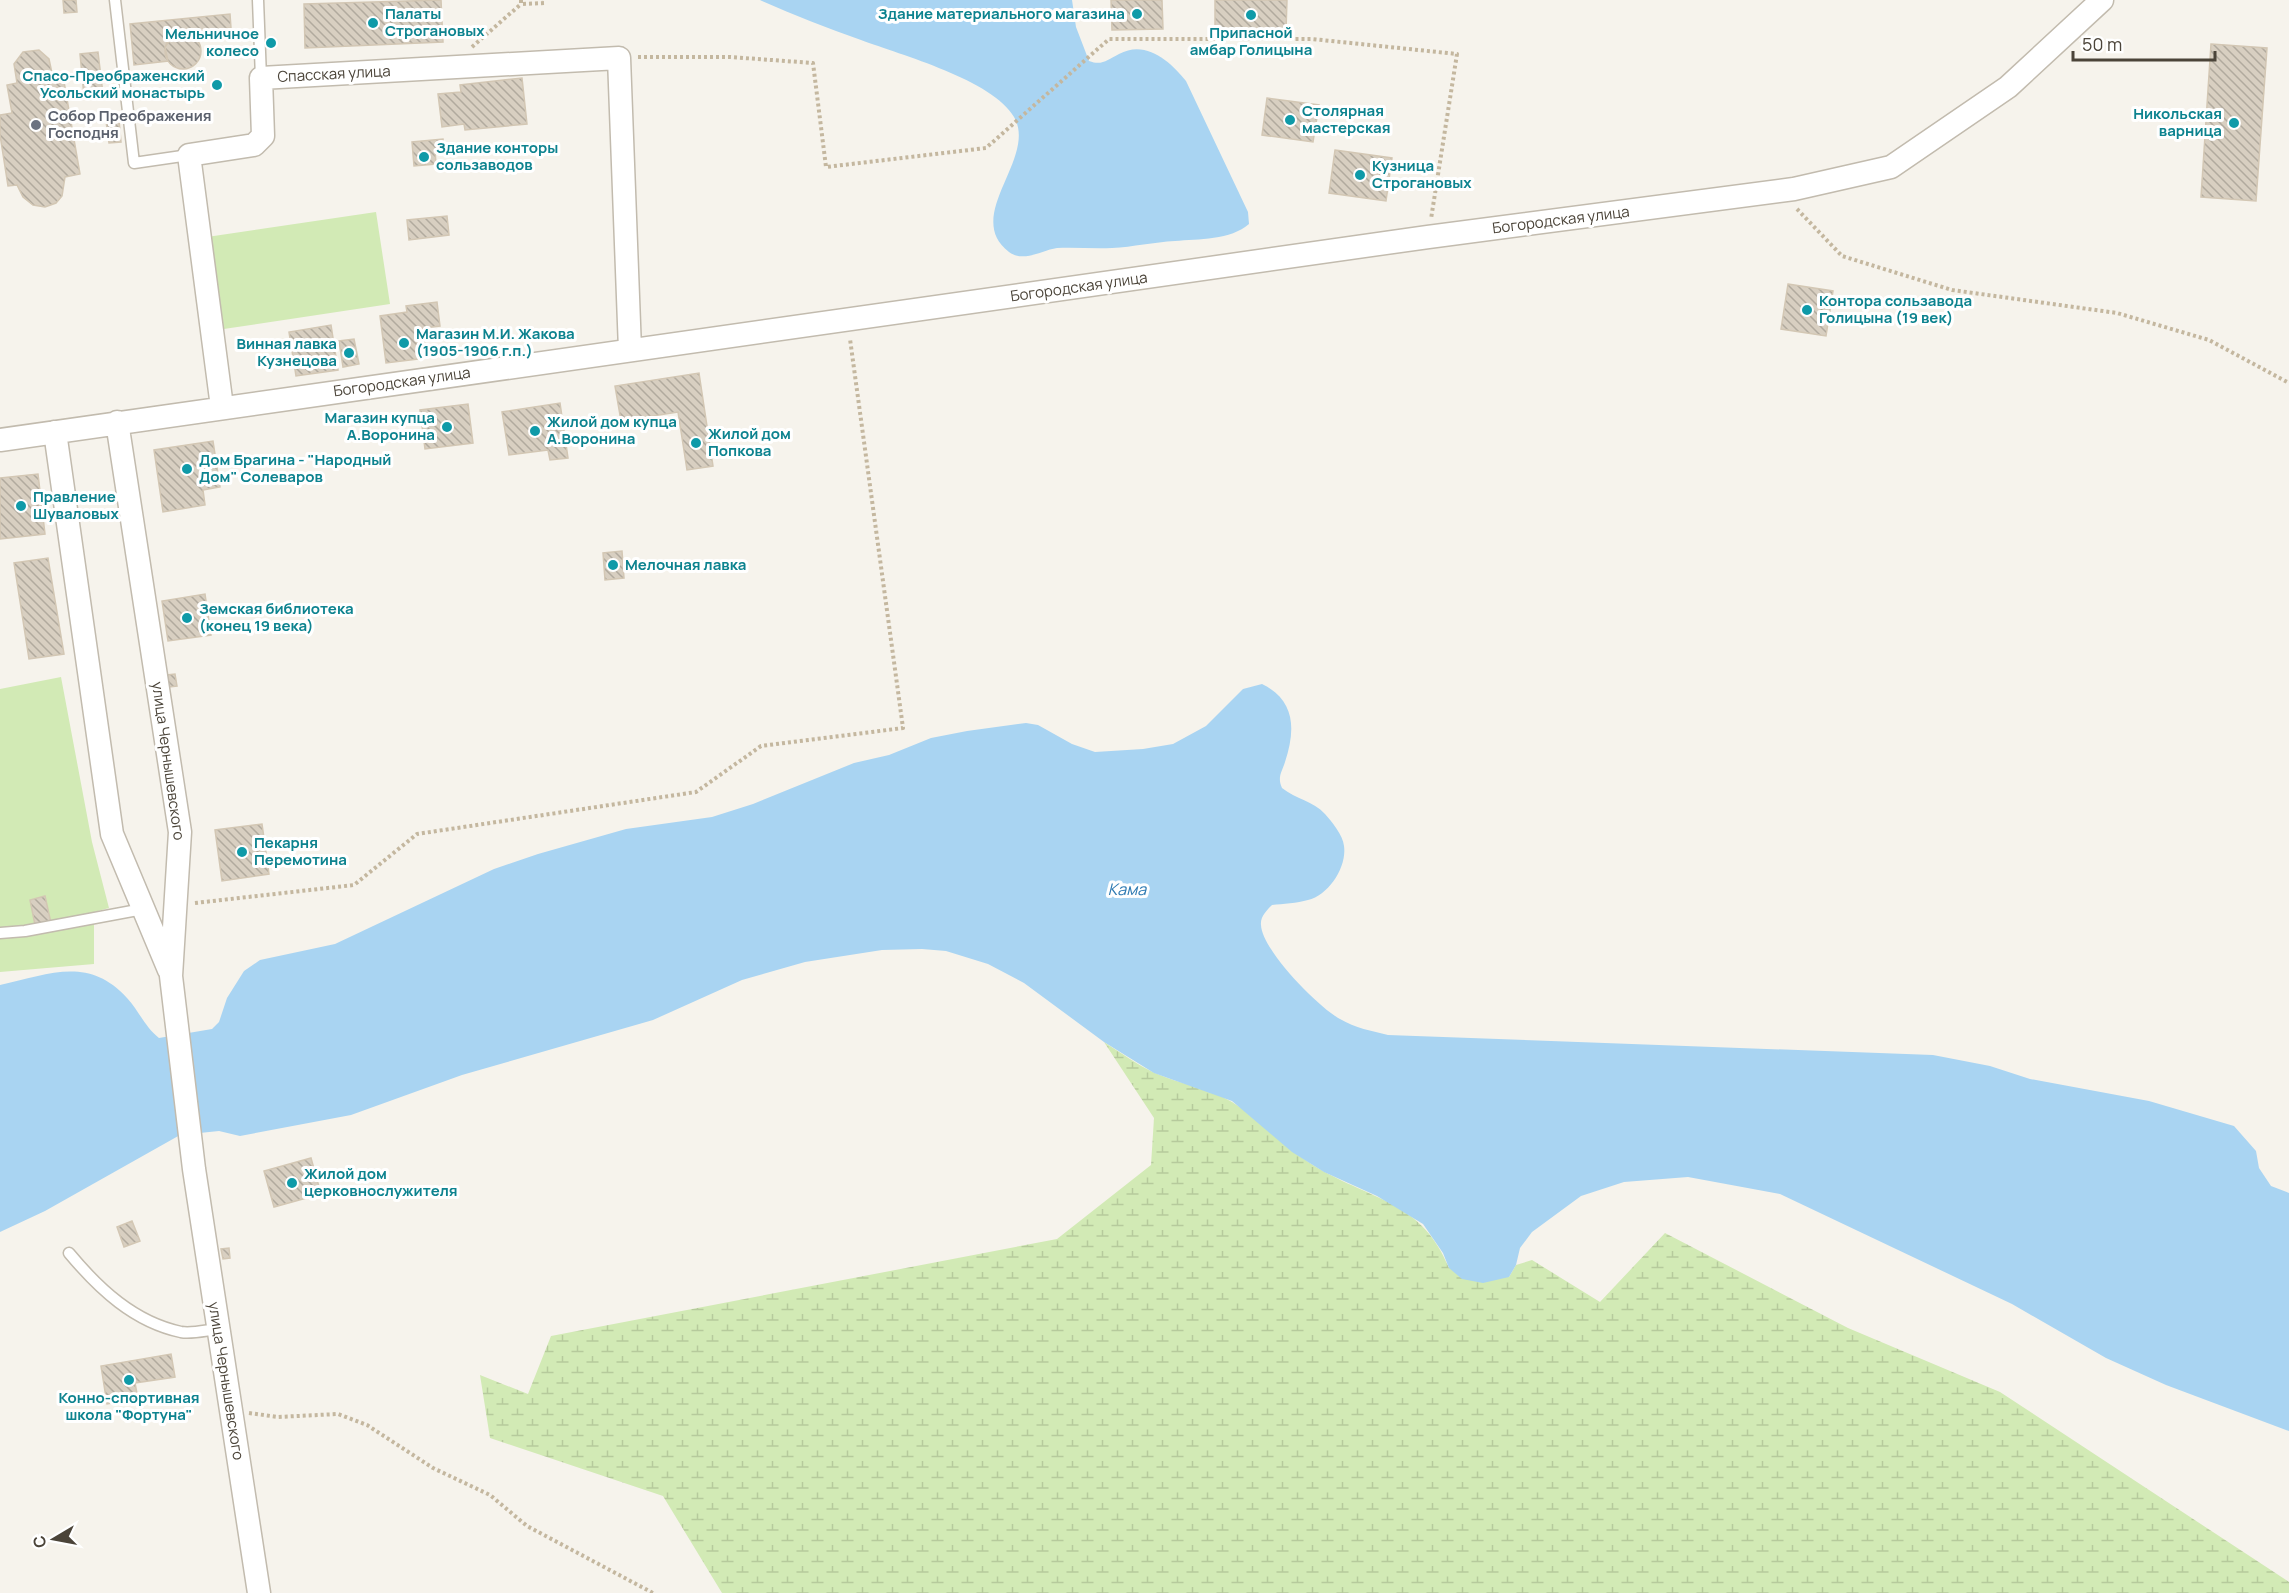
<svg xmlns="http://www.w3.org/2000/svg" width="2289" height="1593" viewBox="0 0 2289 1593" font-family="Manrope,sans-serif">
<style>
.green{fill:#d2eab5}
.wetland{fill:url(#wetland-marsh)}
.water{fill:#a9d4f2}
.building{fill:url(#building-back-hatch);stroke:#d3c7b4;stroke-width:1.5}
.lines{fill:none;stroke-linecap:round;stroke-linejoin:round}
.lane-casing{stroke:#c2bbae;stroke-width:13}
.street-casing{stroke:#c2bbae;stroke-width:25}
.path{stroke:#c4b79f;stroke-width:4;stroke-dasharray:3 3;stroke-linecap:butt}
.lane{stroke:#fff;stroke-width:10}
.street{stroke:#fff;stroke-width:22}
.culture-dot{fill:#0f9aa8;stroke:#fff;stroke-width:2}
.worship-dot{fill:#6b7280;stroke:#fff;stroke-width:2}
.labels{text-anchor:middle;stroke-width:6;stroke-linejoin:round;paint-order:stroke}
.culture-label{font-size:15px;font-weight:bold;fill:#0d838f;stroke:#fff;text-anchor:start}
.street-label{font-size:15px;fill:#4b4439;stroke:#fff}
.worship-label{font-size:15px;font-weight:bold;fill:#5b616d;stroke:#fff;text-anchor:start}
.water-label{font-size:16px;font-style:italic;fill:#2e7ab2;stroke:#fff}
</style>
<defs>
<pattern id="wetland-marsh" width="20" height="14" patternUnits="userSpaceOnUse" patternTransform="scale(1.5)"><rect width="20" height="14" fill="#d2eab5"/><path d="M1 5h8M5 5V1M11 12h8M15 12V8" fill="none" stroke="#b6ca9c"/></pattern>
<pattern id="building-back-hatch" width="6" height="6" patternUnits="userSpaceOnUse" patternTransform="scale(1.5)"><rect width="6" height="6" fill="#d8cfc1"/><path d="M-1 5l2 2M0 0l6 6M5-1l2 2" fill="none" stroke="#b1aa9e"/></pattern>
</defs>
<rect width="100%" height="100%" fill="#f6f3ec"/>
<path class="green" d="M376,212L390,304L217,330L207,237Z
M61,677L92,842L109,908L94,912V964L0,972V689Z"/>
<path class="wetland" d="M1104,1042C1120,1052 1137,1065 1155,1073C1179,1084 1209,1088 1232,1102C1265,1122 1289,1153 1323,1171C1377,1201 1423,1204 1449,1268L1509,1277L1516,1265L1532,1260L1600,1302L1665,1233L1848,1328L2000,1392L2289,1582V1593H722L663,1496L490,1438L480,1375L528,1394L551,1336L1057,1239L1151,1165L1154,1118Z"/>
<path class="water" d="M760,0H1072L1076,27L1089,61C1102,66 1107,60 1119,54C1146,39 1171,62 1186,81L1248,212L1249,224C1231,240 1198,239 1175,241C1154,242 1133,247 1112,248C1094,249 1075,247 1057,248C1042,250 1024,263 1009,252C962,216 1038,158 1014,117C993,80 901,55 861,40C827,28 793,15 760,0Z
M1262,684C1295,700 1296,729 1285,762C1282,772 1277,777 1282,788C1296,799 1313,801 1325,814C1332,822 1343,835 1344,846C1347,867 1329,895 1308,900C1297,903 1283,904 1272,905C1267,910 1260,917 1261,925C1262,950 1318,1007 1340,1019C1355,1028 1372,1031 1388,1035L1933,1055L1990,1066L2030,1079L2149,1101L2234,1126L2256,1151L2259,1168L2271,1186L2289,1193V1431L2166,1385L2106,1358L2012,1304L1780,1194L1688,1177L1624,1182L1581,1196L1532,1232L1520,1248L1516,1265L1509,1277L1483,1283L1462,1279L1449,1268L1443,1253L1423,1224L1377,1196L1324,1172L1292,1152L1232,1101L1154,1073L1104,1042L1024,983L988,964L946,951L922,949L882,950L805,962L742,980L653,1020L462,1075L351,1115L240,1136L219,1131L180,1135L45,1211L0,1232V985C48,975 88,955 127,998C139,1011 145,1027 159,1038L212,1029L219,1022L227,998L244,971L260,960L335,944L494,869L538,854L626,829L712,817L753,804L854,763L889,755L931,738L967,731L1026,723L1038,725L1072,744L1095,752L1143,749L1173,744L1206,726L1243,689Z"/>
<path class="building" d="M63,0H76L77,12L64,13Z
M441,0L443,42L305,48L304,4Z
M1111,0H1162L1163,29L1112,30Z
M1215,0H1287L1286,30L1215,29Z
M230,14L231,28L211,30L212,37L195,38L187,33L173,36L165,47L168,61L134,65L130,24Z
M165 51a18 18 0 1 1 36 0a18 18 0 1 1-36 0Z
M2211,44L2267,48L2256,201L2201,197Z
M39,50L49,59L53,78L63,76L80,174L65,177L62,196L56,203L45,207L33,205L23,197L17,185L8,186L0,135V115L12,113L7,85L17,83L14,64L23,52Z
M98,52L103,94L84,96L80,54Z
M522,78L527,124L465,130L464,124L442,127L438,94L461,92L460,85Z
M1267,98L1319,105L1313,142L1262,135Z
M119,120L121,142L109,143L106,121Z
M443,139L444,149L435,150L436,164L414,166L412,142Z
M1335,150L1392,158L1386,201L1329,193Z
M447,216L449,235L409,240L407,220Z
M1788,284L1833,291L1826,336L1781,329Z
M437,302L440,326L423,328L426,358L386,363L380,316L407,312L406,306Z
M331,325L338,370L296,376L289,332Z
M354,339L359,364L343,367L339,341Z
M699,373L713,466L687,470L678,412L621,421L615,386Z
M560,403L568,458L550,460L548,450L509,455L502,412Z
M468,404L473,443L425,449L420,410Z
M213,441L220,487L203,490L205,505L163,512L154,450Z
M38,474L45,534L0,539V478Z
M622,551L624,578L605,580L603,553Z
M48,558L64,654L29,659L14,563Z
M205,594L211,635L168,641L162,601Z
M175,674L177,686L169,687L167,675Z
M262,824L269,874L222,881L215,830Z
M45,896L51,923L35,925L30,900Z
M311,1158L321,1194L274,1207L264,1171Z
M132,1221L140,1241L124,1247L117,1227Z
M229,1248L230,1258L223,1259L221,1249Z
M171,1354L175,1377L135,1383L138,1399L107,1404L101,1366Z"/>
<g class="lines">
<g class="lane-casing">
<path id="lane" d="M115,0L134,163L189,155
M258,0L261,78
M0,933L25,931L143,909
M69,1253C99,1289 134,1322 181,1332C192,1334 207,1330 218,1329"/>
</g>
<g class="street-casing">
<path id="street" d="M222,407L189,155L254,145L263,136L261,78L619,58L630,350
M117,422L180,832L171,976L194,1169L259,1593
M55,432L112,834L169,970
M0,440L1428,237L1794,189L1891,167L2008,87L2102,0"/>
</g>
<path class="path" d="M521,0V4L544,3L543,0
M472,47L521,4
M638,57H730L813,63L826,167L986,148L1109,39H1312L1457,54L1431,219
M1797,209L1842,256L1952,290L2117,313L2209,340L2289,383
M195,903L354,885L417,834L696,792L761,746L903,728L850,339
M249,1413L278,1417L338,1414L367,1425L433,1468L490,1495L527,1526L653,1593"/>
<use href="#lane" class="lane"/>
<use href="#street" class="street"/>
</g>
<g class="culture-dot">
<circle cx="1137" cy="14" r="6"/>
<circle cx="1251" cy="15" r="6"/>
<circle cx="373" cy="23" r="6"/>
<circle cx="271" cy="43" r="6"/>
<circle cx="217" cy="85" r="6"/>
<circle cx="1290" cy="120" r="6"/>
<circle cx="2234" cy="123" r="6"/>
<circle cx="424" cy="157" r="6"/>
<circle cx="1360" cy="175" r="6"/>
<circle cx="1807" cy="310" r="6"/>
<circle cx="404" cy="343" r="6"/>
<circle cx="349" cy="353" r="6"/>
<circle cx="447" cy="427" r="6"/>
<circle cx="535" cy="431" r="6"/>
<circle cx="696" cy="443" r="6"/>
<circle cx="187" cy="469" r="6"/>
<circle cx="21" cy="506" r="6"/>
<circle cx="613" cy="565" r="6"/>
<circle cx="187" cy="618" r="6"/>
<circle cx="242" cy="852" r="6"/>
<circle cx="292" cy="1183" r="6"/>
<circle cx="129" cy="1380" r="6"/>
</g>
<circle class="worship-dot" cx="36" cy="125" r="6"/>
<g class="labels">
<g class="culture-label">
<text x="385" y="19">Палаты<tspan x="385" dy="17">Строгановых</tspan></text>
<text x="1125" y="19" text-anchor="end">Здание материального магазина</text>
<text x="1251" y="38" text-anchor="middle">Припасной<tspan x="1251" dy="17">амбар Голицына</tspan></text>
<text x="259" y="39" text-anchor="end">Мельничное<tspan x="259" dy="17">колесо</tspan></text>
<text x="205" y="81" text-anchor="end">Спасо-Преображенский<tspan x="205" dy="17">Усольский монастырь</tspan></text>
<text x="1302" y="116">Столярная<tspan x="1302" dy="17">мастерская</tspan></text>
<text x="2222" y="119" text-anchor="end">Никольская<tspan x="2222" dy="17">варница</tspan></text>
<text x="436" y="153">Здание конторы<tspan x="436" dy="17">сользаводов</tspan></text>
<text x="1372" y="171">Кузница<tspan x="1372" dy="17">Строгановых</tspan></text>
<text x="1819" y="306">Контора сользавода<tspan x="1819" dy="17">Голицына (19 век)</tspan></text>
<text x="416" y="339">Магазин М.И. Жакова<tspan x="416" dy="17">(1905-1906 г.п.)</tspan></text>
<text x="337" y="349" text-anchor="end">Винная лавка<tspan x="337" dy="17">Кузнецова</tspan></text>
<text x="435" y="423" text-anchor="end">Магазин купца<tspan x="435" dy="17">А.Воронина</tspan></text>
<text x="547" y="427">Жилой дом купца<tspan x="547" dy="17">А.Воронина</tspan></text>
<text x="708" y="439">Жилой дом<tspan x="708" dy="17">Попкова</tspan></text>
<text x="199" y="465">Дом Брагина - "Народный<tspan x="199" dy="17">Дом" Солеваров</tspan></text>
<text x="33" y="502">Правление<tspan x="33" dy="17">Шуваловых</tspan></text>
<text x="625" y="570">Мелочная лавка</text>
<text x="199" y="614">Земская библиотека<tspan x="199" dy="17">(конец 19 века)</tspan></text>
<text x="254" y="848">Пекарня<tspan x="254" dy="17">Перемотина</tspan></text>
<text x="304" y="1179">Жилой дом<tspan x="304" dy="17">церковнослужителя</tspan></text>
<text x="129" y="1403" text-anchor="middle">Конно-спортивная<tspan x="129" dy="17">школа "Фортуна"</tspan></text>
</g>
<g class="street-label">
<text transform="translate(334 74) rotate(-3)" y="5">Спасская улица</text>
<text transform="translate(1561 220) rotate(-7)" y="5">Богородская улица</text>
<text transform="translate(1079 287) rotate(-8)" y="5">Богородская улица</text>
<text transform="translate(402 382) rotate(-8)" y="5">Богородская улица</text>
<text transform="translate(168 761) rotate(82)" y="5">улица Чернышевского</text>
<text transform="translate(226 1381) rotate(81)" y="5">улица Чернышевского</text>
</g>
<g class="worship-label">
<text x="48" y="121">Собор Преображения<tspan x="48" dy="17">Господня</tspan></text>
</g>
<g class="water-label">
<text x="1127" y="895">Кама</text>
</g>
</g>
<g transform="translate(54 1539) rotate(260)" stroke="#ffffff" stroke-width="4.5" paint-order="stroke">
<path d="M0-4.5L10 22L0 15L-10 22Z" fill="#4b4439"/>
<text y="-9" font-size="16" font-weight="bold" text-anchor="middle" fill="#4b4439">С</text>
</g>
<path d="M2073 51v9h142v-9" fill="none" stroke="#4b4439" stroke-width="3"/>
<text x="2082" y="51" font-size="18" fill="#4b4439" stroke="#ffffff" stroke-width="4.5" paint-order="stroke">50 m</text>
</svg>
